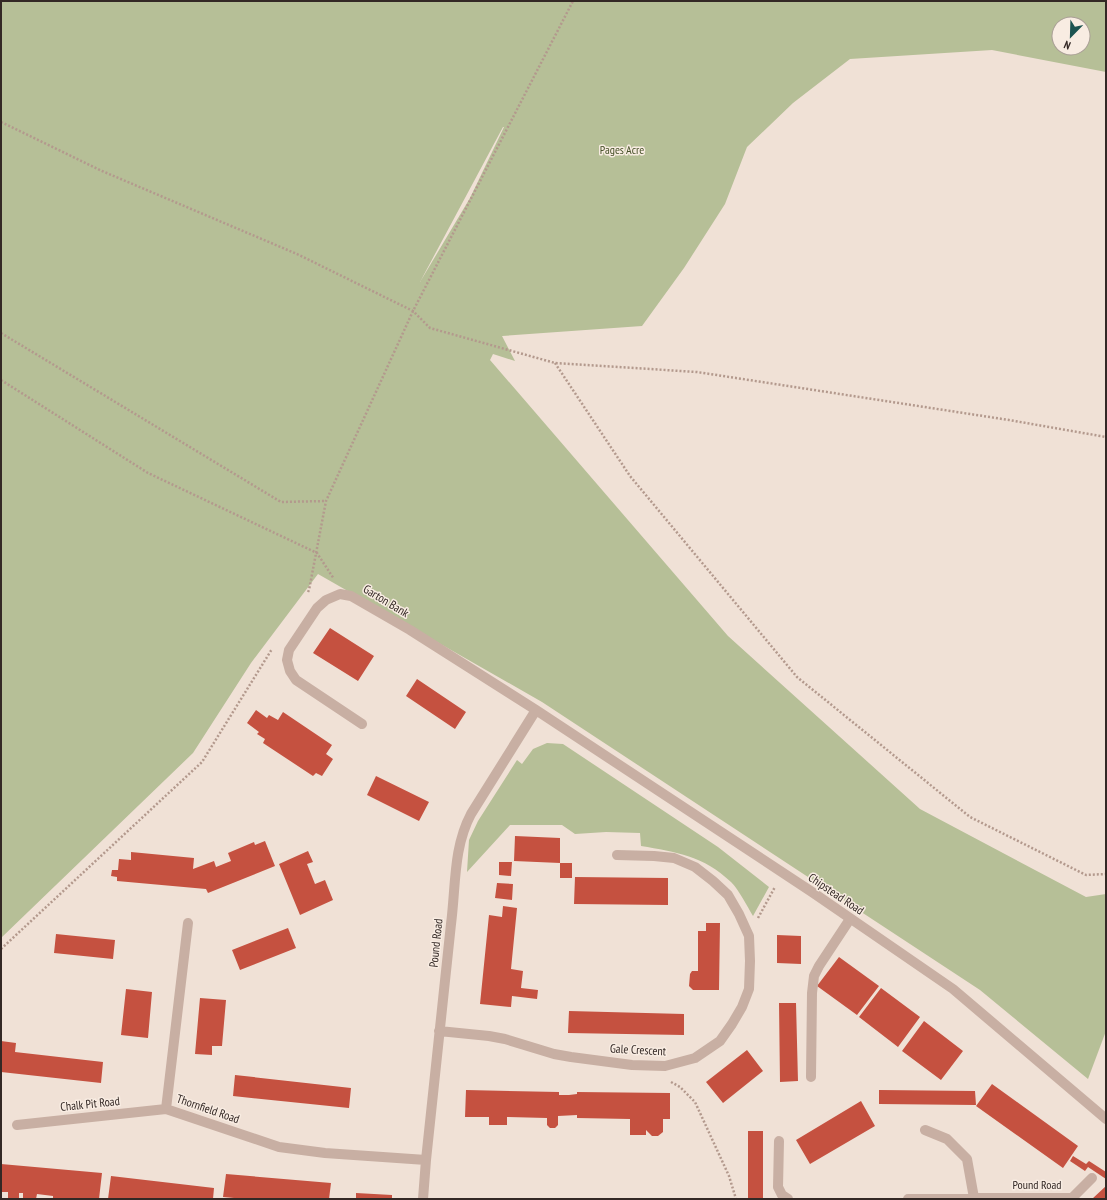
<svg xmlns="http://www.w3.org/2000/svg" width="1107" height="1200" viewBox="0 0 1107 1200" font-family="'PT Sans Narrow',sans-serif">
<style>
.green{fill:#b6bf97;fill-rule:evenodd}
.building{fill:#c55140}
.lines{fill:none;stroke-linecap:round;stroke-linejoin:round}
.path{stroke:#b3998d;stroke-width:2.5;stroke-dasharray:2 2;stroke-linecap:butt}
.lane{stroke:#c8afa3;stroke-width:10}
.street{stroke:#c8afa3;stroke-width:10}
.labels{text-anchor:middle;stroke-width:3;stroke-linejoin:round;paint-order:stroke}
.park-label{font-size:12px;fill:#475129;stroke:#f8ece2}
.street-label{font-size:12px;fill:#332825;stroke:#f8ece2}
</style>
<rect width="100%" height="100%" fill="#f0e1d6"/>
<path class="green" d="M1,1H1106V72L992,50L850,59L793,103L747,147L725,204L684,268L642,326L502,336L515,361L493,354L490,360L728,636L920,809L1086,897L1106,894V1031L1088,1079L980,990L542,702L318,574L251,663L193,753L1,938ZM1059,24H1083V48H1059ZM504,127L470,198L420,282L503,127Z
M547,743L563,744L718,847L769,887L753,916C747,906 739,890 731,882C704,856 676,852 641,846L640,833L606,832L575,834L562,825H510L467,872L469,840L478,821L517,760L522,764L533,749Z"/>
<path class="building" d="M330,628L374,656L358,681L313,653Z
M417,679L466,712L455,729L406,696Z
M256,710L267,718L269,715L278,720L283,712L332,745L326,754L333,759L322,776L316,773L313,776L263,743L265,739L257,734L259,732L247,723Z
M376,776L429,802L419,821L367,795Z
M515,836L560,838V863L514,861Z
M265,841L275,866L208,893L206,889L117,881V877L111,876L112,870H118L119,859L131,860V852L194,858L193,869L214,861L216,867L231,861L228,853L254,842L255,845Z
M308,851L313,862L307,864L315,884L325,880L333,900L300,915L279,864Z
M499,862H512L511,876L499,875Z
M560,863H572V878H560Z
M575,877L668,878V905L574,904Z
M497,883L513,884L512,900L495,898Z
M503,906L517,908L511,969L523,971L521,988L538,990L537,999L512,996L511,1007L480,1004L489,915L502,917Z
M706,923H720L719,990H693L689,986L690,974L692,971H698V931H706Z
M288,928L296,948L240,970L232,950Z
M56,934L115,940L113,959L54,953Z
M777,935L801,936V964L777,963Z
M839,957L879,986L857,1015L817,986Z
M881,988L920,1017L898,1047L859,1017Z
M126,989L152,992L148,1038L121,1035Z
M200,998L226,1000L222,1046H212V1055L195,1054Z
M779,1003H796L798,1081L780,1082Z
M569,1011L684,1014V1035L568,1033Z
M924,1021L963,1051L941,1080L902,1051Z
M1,1041L16,1043L15,1052L103,1062L101,1083L1,1072Z
M747,1050L763,1071L723,1103L706,1082Z
M235,1075L351,1088L349,1108L233,1096Z
M992,1084L1078,1146L1063,1168L976,1106Z
M466,1090L559,1092V1095H569L577,1094V1092L670,1093V1119H663V1132L658,1136H652L646,1130V1135H630V1119L577,1118V1115L558,1116V1125L555,1128H550L547,1125V1118L507,1117V1125H489V1117H465Z
M879,1090L975,1091L976,1105L879,1104Z
M861,1101L875,1126L810,1164L796,1140Z
M748,1131H763V1199H748Z
M1073,1156L1086,1164L1089,1161L1106,1172V1179L1088,1167L1085,1171L1070,1161Z
M1,1164L102,1173L99,1199H53V1196L37,1194L36,1199H23V1193H19V1199H8V1192H1Z
M226,1174L331,1183L329,1199H234V1198L223,1197Z
M111,1176L214,1188L213,1199H108Z
M1106,1186V1199H1092Z
M356,1193L392,1195V1199H356Z"/>
<g class="lines">
<path class="path" d="M1,122L102,171L297,254L413,311L430,328L555,363L697,372L1009,420L1106,437
M1,333L281,502L326,501
M555,363L630,476L797,677L970,817L1086,875L1106,874
M1,380L148,473L317,553L334,579
M308,592L309,590L326,501L413,311L573,1
M758,918L775,887
M1,949L202,762L272,649
M671,1082L680,1087L695,1102L729,1176L736,1199"/>
<path class="lane" d="M811,1077L812,993L814,976L819,966L850,919
M925,1130L947,1139L967,1159L974,1198"/>
<path class="street" d="M362,724L296,680L290,671L287,660L289,650L317,608L326,600L340,594L351,596L410,630L536,710L812,892L953,989L1106,1119
M188,923L166,1109L279,1147L325,1153L426,1160
M439,1031L489,1036L505,1039L554,1054L571,1057L632,1065L665,1066L695,1058L720,1041L732,1024L742,1007L749,989L750,961L749,936L739,914L728,895L713,881L695,867L674,858L654,856L617,855
M17,1125L166,1109
M779,1141L778,1187L782,1195L788,1199
M974,1198H1072L1092,1178
M423,1199L426,1160C434,1081 442,1002 451,924C456,886 453,848 471,814L536,710
M908,1199H974"/>
</g>
<g class="labels">
<g class="park-label">
<text x="622" y="154">Pages Acre</text>
</g>
<g class="street-label">
<text transform="translate(386 601) rotate(31)" y="4">Garton Bank</text>
<text transform="translate(836 894) rotate(34)" y="4">Chipstead Road</text>
<text transform="translate(436 943) rotate(-84)" y="4">Pound Road</text>
<text transform="translate(638 1050) rotate(3)" y="4">Gale Crescent</text>
<text transform="translate(90 1104) rotate(-6)" y="4">Chalk Pit Road</text>
<text transform="translate(208 1109) rotate(19)" y="4">Thornfield Road</text>
<text x="1037" y="1189">Pound Road</text>
</g>
</g>
<rect width="1107" height="1200" fill="none" stroke="#332825" stroke-width="4"/>
<g transform="translate(1071 36) rotate(203)"><circle r="19" fill="#f8ece2" stroke="#a99e96"/>
<path d="M0-3L7 15L0 10L-7 15Z" fill="#1b5350"/>
<text y="-6" font-size="11" font-weight="bold" text-anchor="middle" fill="#332825">N</text>
</g>
</svg>
